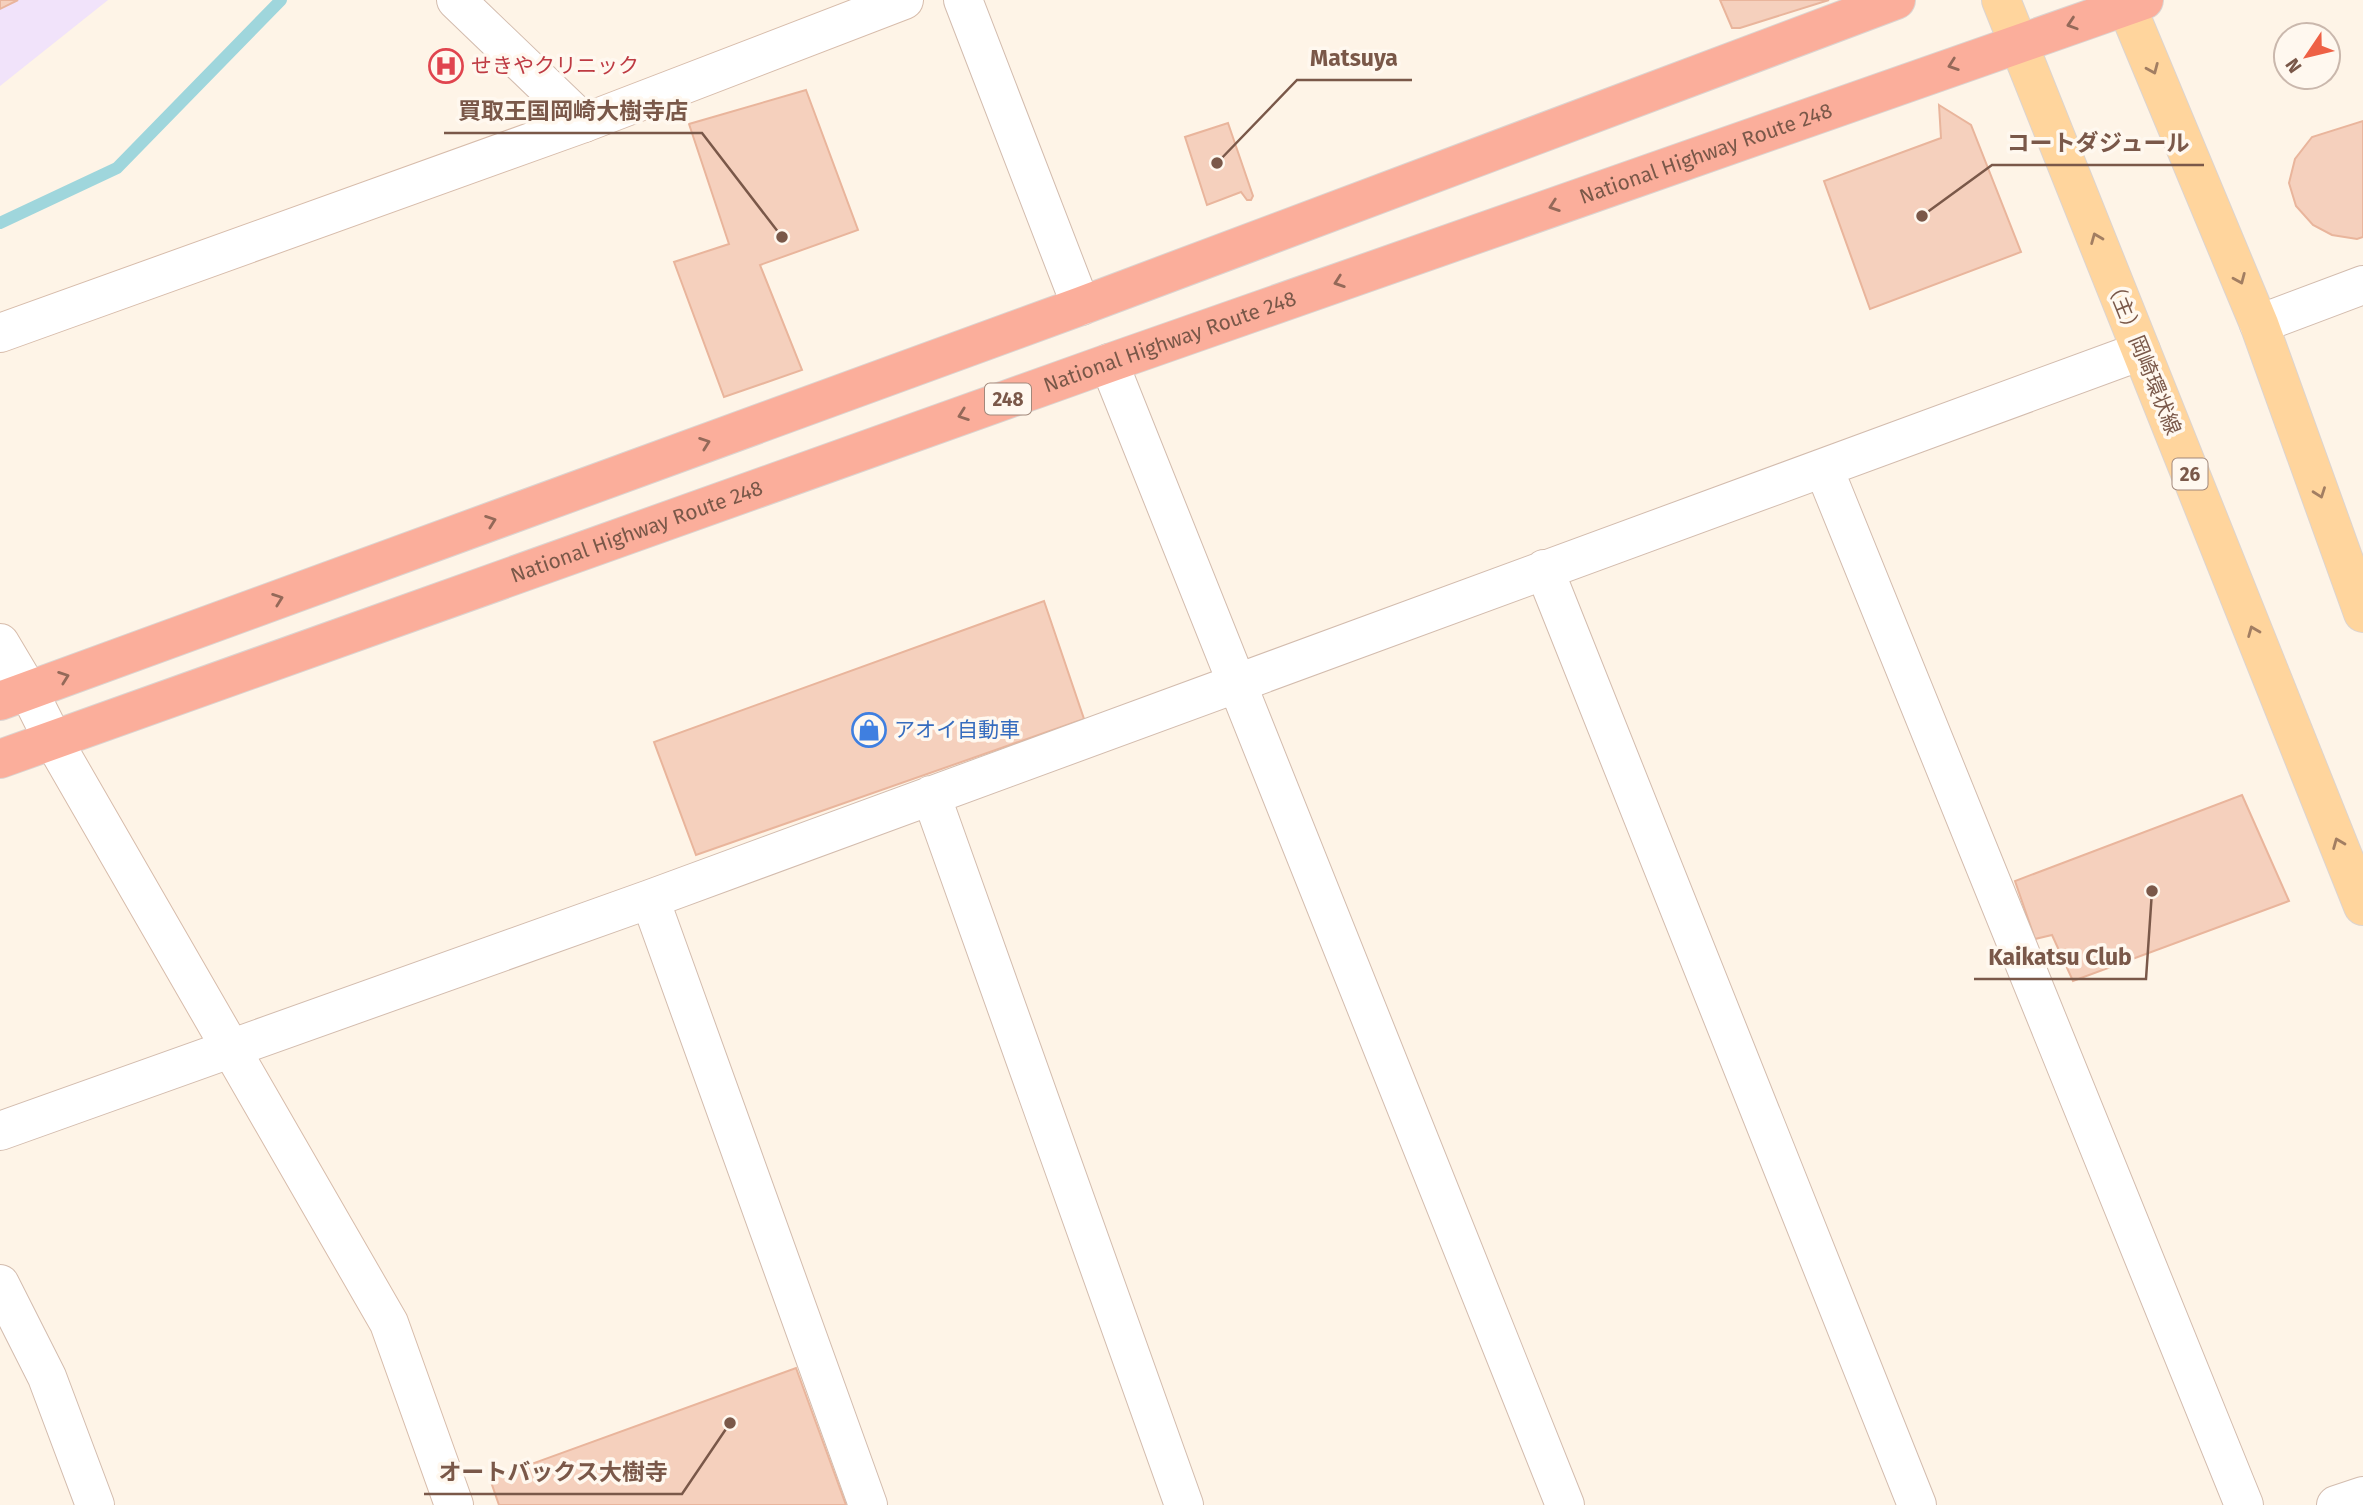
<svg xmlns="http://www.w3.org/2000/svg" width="2363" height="1505" viewBox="0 0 2363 1505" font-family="'Fira Sans','Noto Sans JP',sans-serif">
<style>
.education{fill:#f1e3fa}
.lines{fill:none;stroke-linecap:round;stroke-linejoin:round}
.stream{stroke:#9fd6dc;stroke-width:12}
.building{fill:#f5d0bd;stroke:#e9b59c;stroke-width:2}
.street-casing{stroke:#d3bcae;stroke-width:40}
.secondary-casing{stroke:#d7bcab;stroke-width:40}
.primary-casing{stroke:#dcd4d0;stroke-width:40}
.highway-casing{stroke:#dcd4d0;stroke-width:40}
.street{stroke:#fff;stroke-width:38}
.secondary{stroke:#fff;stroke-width:38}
.primary{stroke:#ffd59d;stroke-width:38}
.highway{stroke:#fbae9b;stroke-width:38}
.oneway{stroke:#946959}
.oneway2{stroke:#a27e62}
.labels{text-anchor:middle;stroke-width:7;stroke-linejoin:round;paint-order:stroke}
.shield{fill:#fff8ef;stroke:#a2887b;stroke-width:2}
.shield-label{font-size:19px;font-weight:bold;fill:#7a5849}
.health-label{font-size:21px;fill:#be3a42;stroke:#fff8ef;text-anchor:start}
.street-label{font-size:21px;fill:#7a5849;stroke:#fff8ef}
.shop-label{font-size:21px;fill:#366cbe;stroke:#fff8ef;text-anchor:start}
.leader{fill:none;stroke:#7a5849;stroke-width:2.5}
.callout-dot{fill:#7a5849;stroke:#fff8ef;stroke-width:2.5}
.callout-label{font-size:23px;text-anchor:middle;font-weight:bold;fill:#7a5849;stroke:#fff8ef;stroke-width:7;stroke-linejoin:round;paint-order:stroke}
</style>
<rect width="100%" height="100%" fill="#fef4e7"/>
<path class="education" d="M0,0H108L0,86Z"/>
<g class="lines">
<path class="stream" d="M0,223L117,168L281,0"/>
</g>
<path class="building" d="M0,0H18L0,9Z
M1720,0H1829L1740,28H1732Z
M806,90L858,230L760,265L802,370L724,397L674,262L729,244L689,124Z
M1939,105L1971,125L2021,252L1870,309L1824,181L1941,138Z
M2363,121V237L2357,239L2332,235L2313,225L2296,206L2289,183L2295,159L2312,137Z
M1228,123L1253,196L1251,200H1247L1241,192L1207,205L1185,137Z
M1044,601L1084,719L696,855L654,742Z
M2242,795L2289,901L2073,981L2052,935L2035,939L2015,881Z
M796,1368L846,1505H499L490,1479Z"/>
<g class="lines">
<g class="street-casing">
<path id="street" d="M456,0L584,123
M963,0L1081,306
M2259,324L2363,285
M1109,363L1565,1505
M1824,469L2244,1505
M1544,569L1917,1505
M931,795L1184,1505
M650,899L868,1505
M0,1131L650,899L2141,351
M0,1284L47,1377L95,1505
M2336,1505L2363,1496"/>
</g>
<g class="secondary-casing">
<path id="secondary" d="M0,333L584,123L904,0
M0,643L28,690L53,740L389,1323L454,1505"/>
</g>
<g class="primary-casing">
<path id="primary" d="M2001,0L2363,906
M2124,0L2259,324L2363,613"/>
</g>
<g class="highway-casing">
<g id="highway">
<path d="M0,701L1081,306L1896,0"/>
<path id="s1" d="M0,759L1109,363L2144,0"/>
</g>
</g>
<use href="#street" class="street"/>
<use href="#secondary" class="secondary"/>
<use href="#primary" class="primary"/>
<use href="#highway" class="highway"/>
</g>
<defs><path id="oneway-chevron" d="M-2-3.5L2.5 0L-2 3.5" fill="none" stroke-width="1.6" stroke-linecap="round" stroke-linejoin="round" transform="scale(1.75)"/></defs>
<g class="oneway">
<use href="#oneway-chevron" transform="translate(2072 24) rotate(162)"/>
<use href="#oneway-chevron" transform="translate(1953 65) rotate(161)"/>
<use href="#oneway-chevron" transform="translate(1554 206) rotate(161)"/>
<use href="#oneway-chevron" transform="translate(1339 282) rotate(161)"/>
<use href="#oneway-chevron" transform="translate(963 415) rotate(160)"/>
<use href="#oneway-chevron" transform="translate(705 443) rotate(-20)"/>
<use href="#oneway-chevron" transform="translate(491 521) rotate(-20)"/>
<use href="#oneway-chevron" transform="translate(278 599) rotate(-20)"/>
<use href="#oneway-chevron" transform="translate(64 677) rotate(-20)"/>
</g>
<g class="oneway2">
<use href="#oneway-chevron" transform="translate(2153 69) rotate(67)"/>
<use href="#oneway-chevron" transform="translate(2096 238) rotate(-112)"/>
<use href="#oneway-chevron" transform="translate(2240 279) rotate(67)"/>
<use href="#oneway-chevron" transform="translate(2320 493) rotate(70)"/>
<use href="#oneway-chevron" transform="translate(2253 631) rotate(-112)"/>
<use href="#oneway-chevron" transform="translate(2338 843) rotate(-112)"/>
</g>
<defs>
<g id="hospital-ring" transform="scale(1.75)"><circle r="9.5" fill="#fff8ef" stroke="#e0444e" stroke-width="1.5"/><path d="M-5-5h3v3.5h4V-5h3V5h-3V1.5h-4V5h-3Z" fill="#e0444e"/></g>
<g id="shop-ring" transform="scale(1.75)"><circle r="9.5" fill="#fff8ef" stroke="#3f7fe0" stroke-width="1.5"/><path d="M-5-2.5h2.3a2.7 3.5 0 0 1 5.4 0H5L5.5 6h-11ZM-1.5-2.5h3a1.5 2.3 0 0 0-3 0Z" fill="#3f7fe0"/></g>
</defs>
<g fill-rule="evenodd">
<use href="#hospital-ring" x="446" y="66"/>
<use href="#shop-ring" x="869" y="730"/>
</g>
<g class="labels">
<g class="shield">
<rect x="985" y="383.5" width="46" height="31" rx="5"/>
<rect x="2172.5" y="458.5" width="35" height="31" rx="5"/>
</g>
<g class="shield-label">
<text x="1008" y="406">248</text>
<text x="2190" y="481">26</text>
</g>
<g class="health-label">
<text x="471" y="73">せきやクリニック</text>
</g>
<g class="street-label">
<text dy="7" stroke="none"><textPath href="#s1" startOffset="1810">National Highway Route 248</textPath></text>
<text dy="7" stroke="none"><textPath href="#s1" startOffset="1242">National Highway Route 248</textPath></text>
<text transform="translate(2143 356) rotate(68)" y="7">（主）岡崎環状線</text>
<text dy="7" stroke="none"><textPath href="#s1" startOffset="676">National Highway Route 248</textPath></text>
</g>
<g class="shop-label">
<text x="894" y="737">アオイ自動車</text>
</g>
</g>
<path class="leader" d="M1217 163L1297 80H1412M782 237L702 133H444M1922 216L1992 165H2204M2152 891L2146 979H1974M730 1423L682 1494H424"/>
<g class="callout-dot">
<circle cx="1217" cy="163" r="7"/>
<circle cx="782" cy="237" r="7"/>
<circle cx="1922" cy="216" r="7"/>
<circle cx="2152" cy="891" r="7"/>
<circle cx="730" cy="1423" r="7"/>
</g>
<g class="callout-label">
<text x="1354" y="66">Matsuya</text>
<text x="573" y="119">買取王国岡崎大樹寺店</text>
<text x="2098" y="151">コートダジュール</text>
<text x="2060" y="965">Kaikatsu Club</text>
<text x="553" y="1480">オートバックス大樹寺</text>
</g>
<g transform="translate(2307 56) rotate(235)"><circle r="33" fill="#fff8ef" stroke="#cab8ad" stroke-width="2"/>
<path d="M0-5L12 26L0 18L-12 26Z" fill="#ee6145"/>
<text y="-10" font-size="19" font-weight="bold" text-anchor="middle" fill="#7a5849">N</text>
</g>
</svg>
